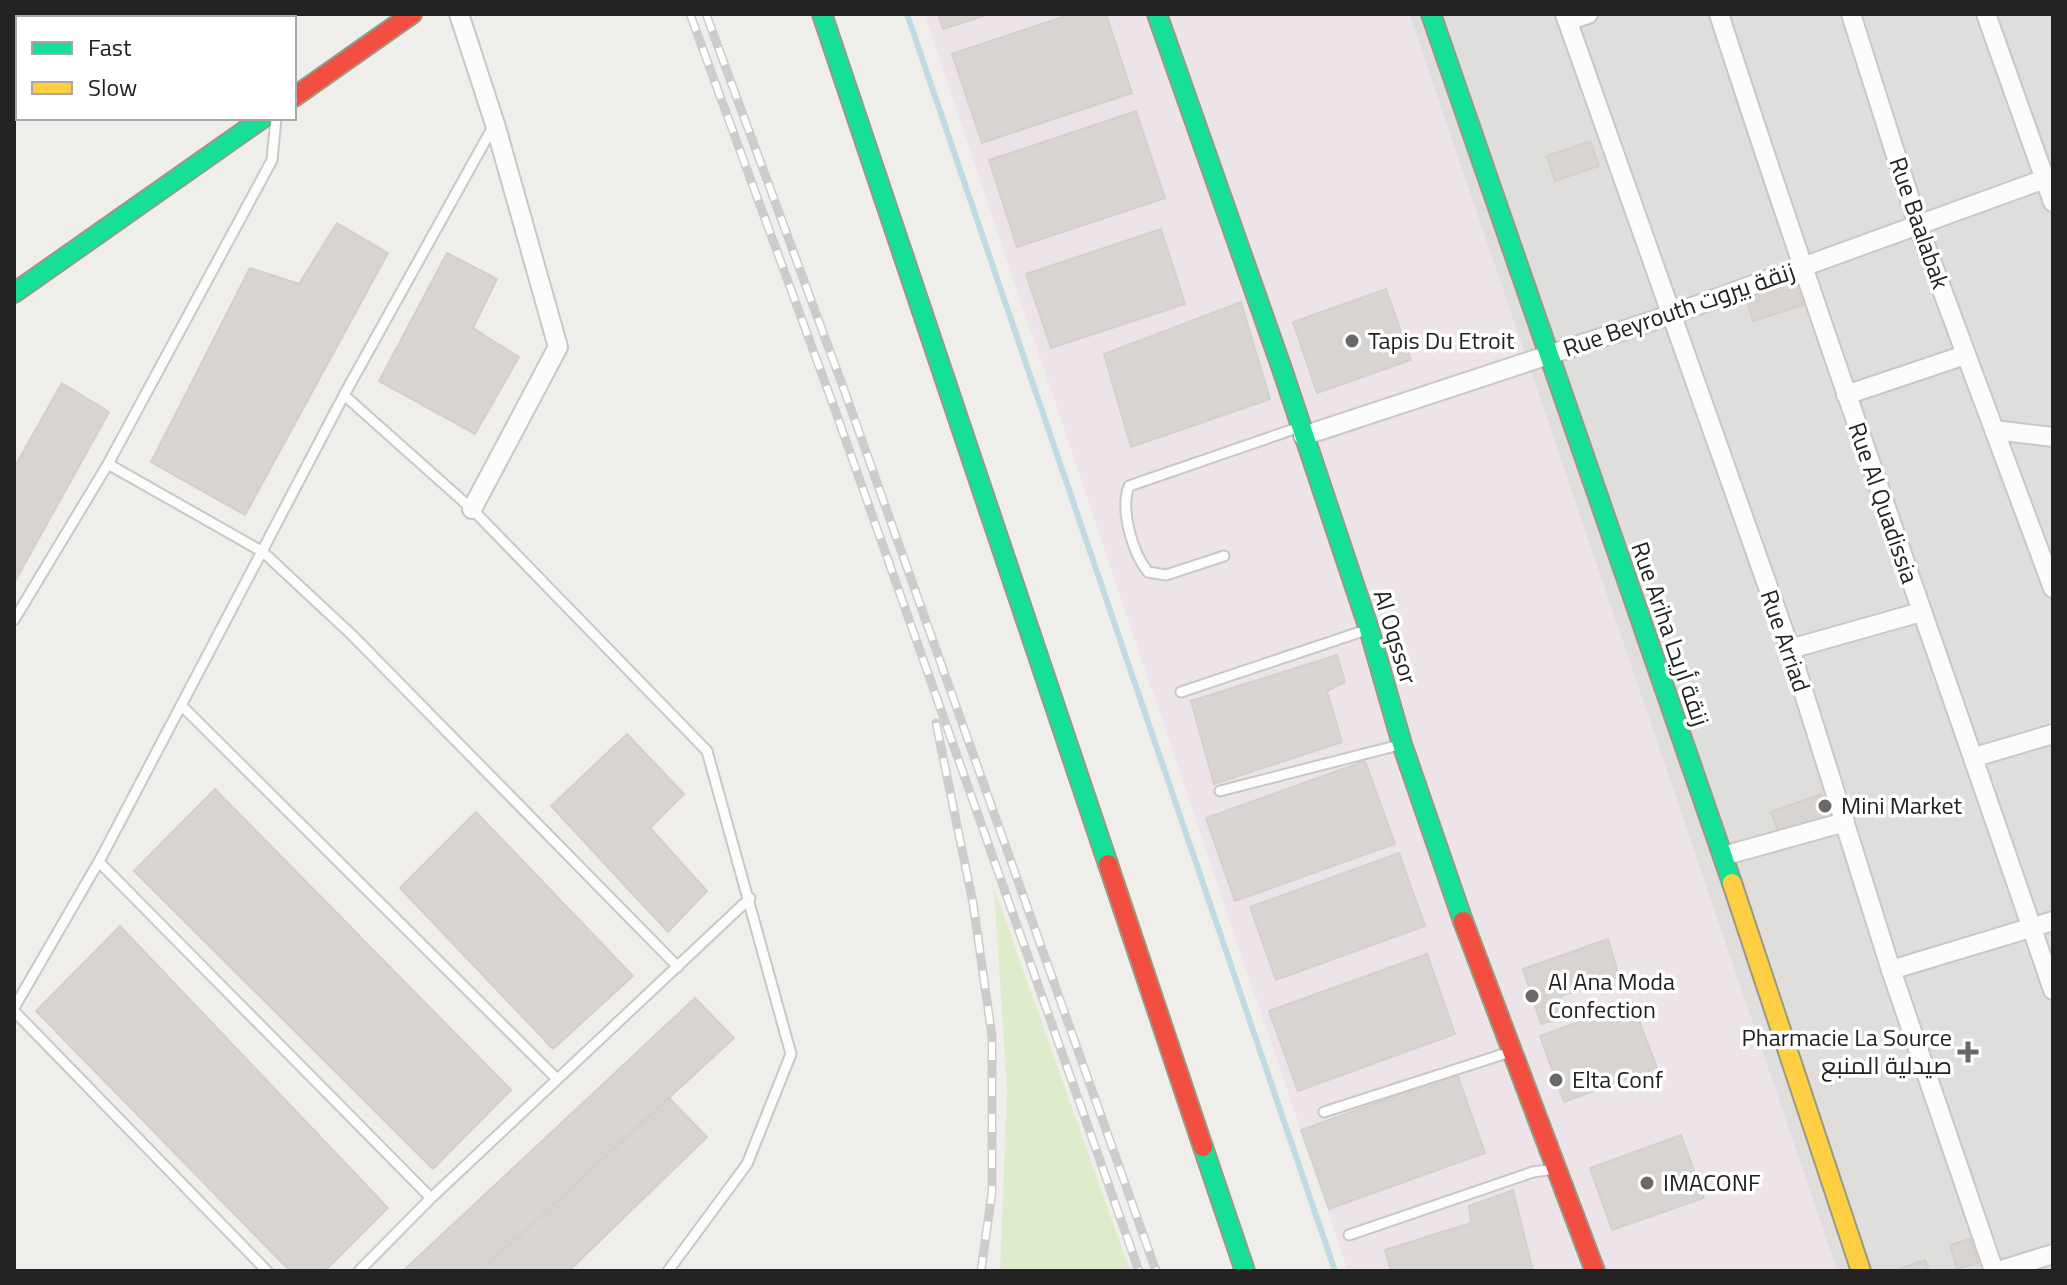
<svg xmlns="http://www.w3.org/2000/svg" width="2067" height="1285" viewBox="0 0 2067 1285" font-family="'Titillium Web',Cairo,sans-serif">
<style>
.residential{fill:#dfdedc}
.industrial{fill:#ede4e9}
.grass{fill:#ddeccb}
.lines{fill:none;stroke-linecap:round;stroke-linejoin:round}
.stream{stroke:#bfdbe3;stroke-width:6}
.building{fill:#d7d4d2;stroke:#d3d0cc;stroke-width:2}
.lane-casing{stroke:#c9c8c7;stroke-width:13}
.street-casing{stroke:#c9c8c7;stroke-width:22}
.fast-casing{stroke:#999a82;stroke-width:22}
.slow-casing{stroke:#999a82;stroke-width:22}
.jam-casing{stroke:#999a82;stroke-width:22}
.lane{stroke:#fdfcfc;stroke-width:9}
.street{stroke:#fdfcfc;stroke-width:18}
.fast{stroke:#16e098;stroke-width:18}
.slow{stroke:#ffcf43;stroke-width:18}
.jam{stroke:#f24e42;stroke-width:18}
.rail-casing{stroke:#ccc;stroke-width:9}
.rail{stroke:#fff;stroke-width:6;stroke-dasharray:18;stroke-linecap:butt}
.poi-dot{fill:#6a6968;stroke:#fff;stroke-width:3}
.labels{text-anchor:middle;stroke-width:7;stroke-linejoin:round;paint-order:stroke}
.street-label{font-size:24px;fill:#222;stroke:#fff}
.poi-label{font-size:24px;fill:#222;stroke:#fff;text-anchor:start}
</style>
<rect width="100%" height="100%" fill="#f0eeeb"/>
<path class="residential" d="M1409,14H2053V1271H1837Z"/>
<path class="industrial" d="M924,14H1409L1837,1271H1348Z"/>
<path class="grass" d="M994,888L1130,1271H1000L1007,1090Z"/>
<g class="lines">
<path class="stream" d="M907,14L1335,1271"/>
</g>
<path class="building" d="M938,14H989L943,29Z
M1072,14H1106L1132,93L982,143L952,54Z
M1136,111L1165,198L1017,247L989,160Z
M1590,141L1599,166L1555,181L1547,156Z
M337,223L388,253L245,515L151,462L250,268L299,284Z
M1161,229L1185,304L1051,348L1026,274Z
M447,253L497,279L473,328L519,357L475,434L379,381Z
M1795,279L1803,305L1753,321L1745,295Z
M1386,289L1411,360L1317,393L1293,322Z
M1241,302L1270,399L1131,447L1104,354Z
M62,383L109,412L14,583V468Z
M1337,655L1345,682L1327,691L1342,742L1214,784L1191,701Z
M627,734L684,794L650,828L707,891L668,932L551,806Z
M1365,761L1395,844L1235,901L1206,818Z
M215,789L511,1090L433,1169L134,871Z
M1821,794L1830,819L1780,837L1771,812Z
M476,812L633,976L553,1049L400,888Z
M1399,853L1425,926L1276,980L1250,907Z
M120,926L388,1208L325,1271H290L36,1011Z
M1608,939L1619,976L1561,996L1567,1017L1541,1024L1523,969Z
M1427,954L1455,1034L1298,1091L1269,1011Z
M695,998L734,1038L481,1271H403Z
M1632,1002L1657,1068L1564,1102L1540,1036Z
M1457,1074L1485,1153L1329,1209L1301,1130Z
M669,1098L707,1137L569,1271H481Z
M1681,1135L1704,1198L1612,1230L1590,1168Z
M1513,1190L1533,1271H1391L1385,1250L1471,1223L1469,1206Z
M1970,1239L1978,1263L1957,1269L1950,1245Z
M1925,1260L1929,1271H1893Z"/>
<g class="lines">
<g class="lane-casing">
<path id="lane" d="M344,395L472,509L707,751L791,1054L747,1164L668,1271
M108,464L263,552L351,634L678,967
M1224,556L1166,575L1148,572C1132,552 1120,510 1129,486L1300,427
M14,620L108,464L272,160L276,118
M1181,692L1366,630
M182,706L557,1079
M1220,791L1399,745
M99,862L431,1198
M14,1008L102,856L344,395L494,125
M14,1011L267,1271
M1324,1112L1510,1052
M1349,1235L1533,1172L1555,1169
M359,1271L431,1198L750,898"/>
</g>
<g class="street-casing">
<path id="street" d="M17,14L18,16
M459,14L495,124L558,347L472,509
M1565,14L1790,649L1891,970L1994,1271
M1719,14C1825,341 1942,664 2053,990
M1851,14L1919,228L2053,588
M1986,14L2053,202
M1567,21L1588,14
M1846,395L1965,355
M1994,430L2053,437
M1303,436L1673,314L2053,176
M1790,649L1921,612
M1975,757L2053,734
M1723,856L1845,822
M1891,970L2053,921
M1998,1271L2053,1254"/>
</g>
<g class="fast-casing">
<path id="fast" d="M822,14L1108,864
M1157,14L1281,366L1369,629L1402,744L1463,921
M1431,14L1732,883
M14,293L263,118
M1203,1147L1245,1271"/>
</g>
<g class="slow-casing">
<path id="slow" d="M1732,883L1861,1271"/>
</g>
<g class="jam-casing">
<path id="jam" d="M294,97L412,14
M1108,864L1203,1147
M1463,921L1595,1271"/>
</g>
<use href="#lane" class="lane"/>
<use href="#street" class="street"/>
<use href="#fast" class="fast"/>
<use href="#slow" class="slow"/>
<use href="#jam" class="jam"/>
<g class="rail-casing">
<path id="rail" d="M690,14L834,407L1139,1271
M706,14L846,395L1156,1271
M936,723L973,903L992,1036V1192L981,1271"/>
</g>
<use href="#rail" class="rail"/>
</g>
<g class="poi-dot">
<circle cx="1352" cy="341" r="8"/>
<circle cx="1825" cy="806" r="8"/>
<circle cx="1532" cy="996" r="8"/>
<path d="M1964 1040h8v8h8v8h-8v8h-8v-8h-8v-8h8z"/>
<circle cx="1556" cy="1080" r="8"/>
<circle cx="1647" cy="1183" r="8"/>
</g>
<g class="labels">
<g class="street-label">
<text transform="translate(1919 223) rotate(71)" y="8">Rue Baalabak</text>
<text transform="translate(1679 310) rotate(-19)" y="8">Rue Beyrouth زنقة بيروت</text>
<text transform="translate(1883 503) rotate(71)" y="8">Rue Al Quadissia</text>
<text transform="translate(1670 634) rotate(71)" y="8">Rue Ariha زنقة أريحا</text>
<text transform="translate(1395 637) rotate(73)" y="8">Al Oqssor</text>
<text transform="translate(1785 641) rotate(71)" y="8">Rue Arriad</text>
</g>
<g class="poi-label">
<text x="1368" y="349">Tapis Du Etroit</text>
<text x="1841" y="814">Mini Market</text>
<text x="1548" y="990">Al Ana Moda<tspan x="1548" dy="28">Confection</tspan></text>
<text x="1952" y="1046" text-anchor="end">Pharmacie La Source<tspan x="1952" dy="28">صيدلية المنبع</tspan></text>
<text x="1572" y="1088">Elta Conf</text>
<text x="1663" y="1191">IMACONF</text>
</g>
</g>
<rect width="2067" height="1285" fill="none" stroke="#222222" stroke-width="32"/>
<rect x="16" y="16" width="280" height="104" fill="#ffffff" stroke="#a7a7a7" stroke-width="2"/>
<rect x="32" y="42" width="40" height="12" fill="#16e098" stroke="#a7a7a7" stroke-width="2"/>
<text x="88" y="56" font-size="24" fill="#222222">Fast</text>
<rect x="32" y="82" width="40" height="12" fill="#ffcf43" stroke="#a7a7a7" stroke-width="2"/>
<text x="88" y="96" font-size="24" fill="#222222">Slow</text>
</svg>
